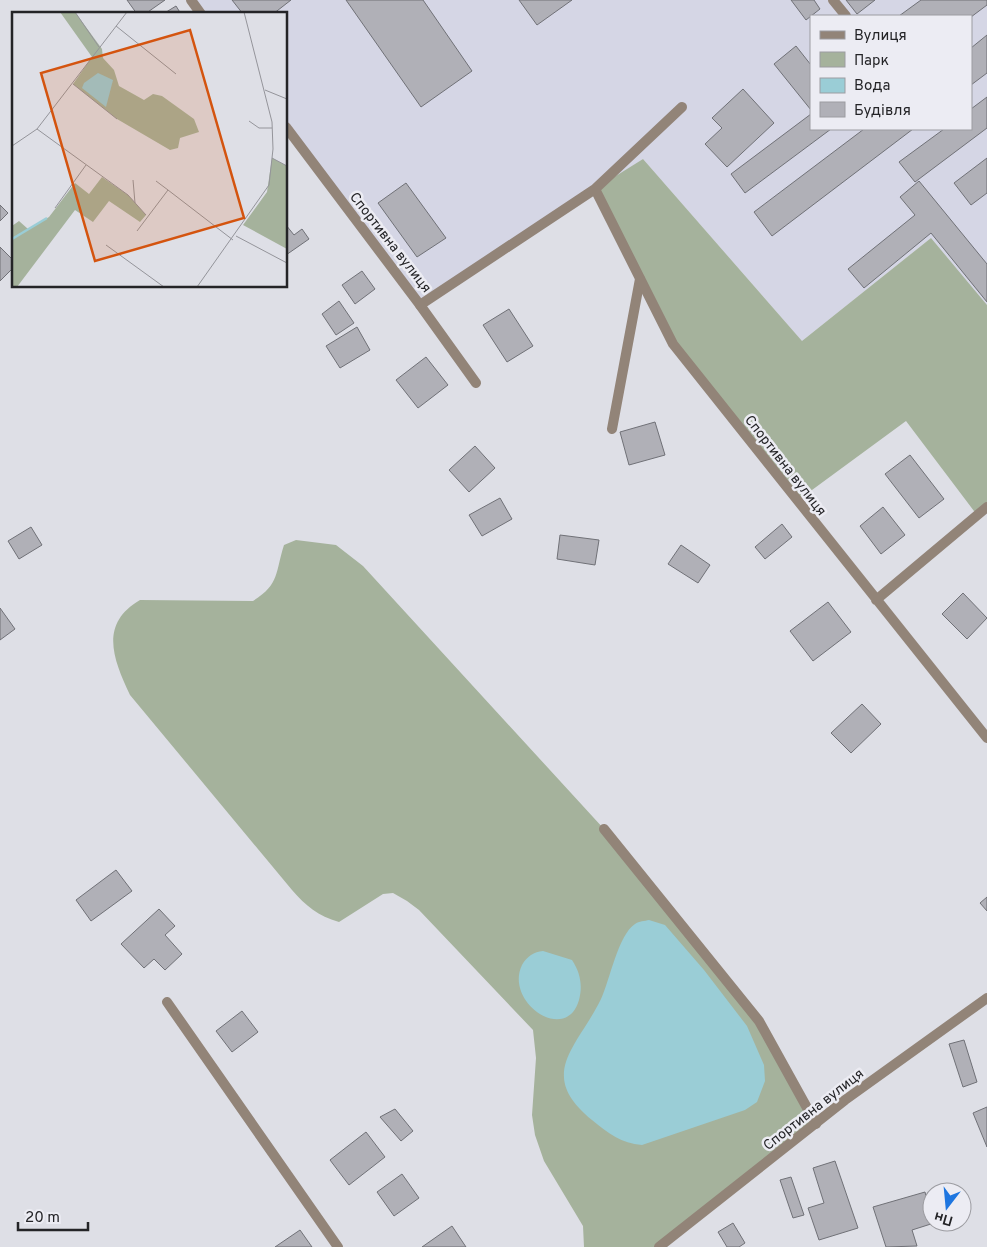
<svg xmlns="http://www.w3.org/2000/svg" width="987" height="1247" viewBox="0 0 987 1247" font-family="Overpass,sans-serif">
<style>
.built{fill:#d5d6e5;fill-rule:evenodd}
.green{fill:#a5b29c}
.water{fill:#9acdd6}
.building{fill:#b0b0b7;stroke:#707177}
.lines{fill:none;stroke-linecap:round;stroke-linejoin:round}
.service{stroke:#928478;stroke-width:10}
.minor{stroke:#928478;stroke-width:10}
.labels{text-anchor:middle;stroke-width:5;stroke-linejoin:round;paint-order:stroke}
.street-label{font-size:14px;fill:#242427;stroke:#ececf3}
.inset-river{fill:none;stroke:#9acdd6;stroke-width:2.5}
.inset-road{fill:none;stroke:#94949a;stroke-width:1}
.view{fill:#d4540f;fill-opacity:0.15;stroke:#d4540f;stroke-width:2.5}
.inset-edge{fill:none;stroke:#242427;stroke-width:2.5}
</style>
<rect width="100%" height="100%" fill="#dedfe6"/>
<path class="built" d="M191,0H987V305L931,238L802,341L643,159L420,305L286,127V14H201ZM811,16H971V129H811Z"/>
<path class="green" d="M643,159L802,341L931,238L987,305V507L977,515L906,421L797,501L673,344L595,189Z
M296,540L336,545L363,566L604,829L759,1021L816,1124L659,1247H584L583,1226L544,1161L535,1135L532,1115L536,1058L533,1030L419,910L407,901L393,893L383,894L339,922C318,916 306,906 292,890L130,695C113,659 99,624 140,600L253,601C280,584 275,573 284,545Z"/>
<path class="water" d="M649,920L665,925L704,970L747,1026L764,1065L765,1081L757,1102L745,1110L642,1145C621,1143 609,1134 592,1120C536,1074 577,1048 601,999C610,980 618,935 635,924C639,921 645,921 649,920Z
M543,951L572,960C580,972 583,985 579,1000C566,1045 504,1002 522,965C527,956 534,952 543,951Z"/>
<path class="building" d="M127,0H165L145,14H137Z
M232,0H291L273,14H243Z
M346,0H423L472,71L421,107Z
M519,0H572L537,25Z
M791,0H814L820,9L806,20Z
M846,0H875L857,14Z
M921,0H987V5L971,17L899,16Z
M176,6L181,14H163Z
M987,35V73L971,85V48Z
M796,46L811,65V110L774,64Z
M743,89L774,123L727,167L705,144L722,128L712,118Z
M987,97V128L915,182L899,162L944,129H971V109Z
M811,114V129H831L745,193L731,174Z
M864,129H913L772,236L754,212Z
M987,158V193L971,205L954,183Z
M919,181L987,264V302L931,233L864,288L848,269L915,215L900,197Z
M406,183L446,238L417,257L378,203Z
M0,205L8,213L0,221Z
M286,225L294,235L302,229L309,239L286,255Z
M0,247L14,261V267L0,281Z
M362,271L375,289L355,304L342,285Z
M339,301L354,323L336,335L322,314Z
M509,309L533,346L507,362L483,325Z
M357,327L370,350L340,368L326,346Z
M426,357L448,385L418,408L396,380Z
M655,422L665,455L629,465L620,432Z
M475,446L495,468L469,492L449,470Z
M910,455L944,499L919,518L885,474Z
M500,498L512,519L482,536L469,515Z
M883,507L905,535L881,554L860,526Z
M782,524L792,537L765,559L755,547Z
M31,527L42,545L19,559L8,541Z
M560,535L599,540L595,565L557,559Z
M681,545L710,565L698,583L668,564Z
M963,593L987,618L967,639L942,614Z
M828,602L851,632L813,661L790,631Z
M0,608L15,629L0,640Z
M862,704L881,724L851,753L831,733Z
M116,870L132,891L91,921L76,900Z
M987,897V911L980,903Z
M159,909L175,926L165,935L182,954L165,970L154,959L144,968L121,944Z
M242,1011L258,1032L232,1052L216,1031Z
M964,1040L977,1082L963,1087L949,1044Z
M987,1107V1147L973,1113Z
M395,1109L413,1131L401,1141L380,1117Z
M366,1132L385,1157L349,1185L330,1160Z
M835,1161L858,1228L819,1240L808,1208L824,1203L813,1168Z
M402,1174L419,1198L394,1216L377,1192Z
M791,1177L804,1215L793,1218L780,1180Z
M925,1192L932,1222L934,1223L912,1230L917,1246L886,1247L873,1207Z
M733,1223L745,1243L739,1247H727L718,1232Z
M452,1226L466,1247H422Z
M300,1230L312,1247H275Z"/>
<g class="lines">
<path class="service" d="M833,0L846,16
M420,305L476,383
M612,429L640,279
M604,829L759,1021L816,1124
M167,1002L338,1247"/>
<path class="minor" d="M191,0L201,14
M286,127L420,305L595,189L682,107
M595,189L673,344L987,738
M876,600L987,507
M659,1247L845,1100L987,998"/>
</g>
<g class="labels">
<g class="street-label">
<text transform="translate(391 242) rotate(52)" y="5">Спортивна вулиця</text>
<text transform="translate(786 465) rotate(52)" y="5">Спортивна вулиця</text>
<text transform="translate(813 1109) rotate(-38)" y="5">Спортивна вулиця</text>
</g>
</g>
<g transform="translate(12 12)">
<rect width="275" height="275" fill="#dedfe6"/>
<path d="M48,0H63L90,37L91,46L102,58L107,74L132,88L141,82L150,84L182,107L187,120L168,126L166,136L158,138L105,107L61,72L80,45ZM260,146L275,154V237L231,213L255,180ZM90,165L116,183L134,203L128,210L97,189L81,210L63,198L5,275H0V214L7,209L16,217L37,205L63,171L77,182Z" fill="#a5b29c"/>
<path d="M86,61L101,68L94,95L70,76L72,71Z" fill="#9acdd6"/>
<path class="inset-river" d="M0,227L35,206"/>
<path class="inset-road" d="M63,0L87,35M104,14L164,62M61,72L105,107M253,78L275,87M237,109L247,116H260M25,117L116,183L134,203M0,134L25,117L115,0M260,146L275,154M121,168L123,191M144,169L156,178M43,196L74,153M125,219L156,178L221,228M224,224L275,251M94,233L152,275M185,275L257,173L261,137L260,110L232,0"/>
<path class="view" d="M178,18L232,206L83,249L29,61Z"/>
<rect width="275" height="275" class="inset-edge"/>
</g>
<rect x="810" y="15" width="162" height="115" fill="#ececf3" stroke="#9c9ca1"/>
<rect x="820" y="31" width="25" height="8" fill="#928478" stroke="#9c9ca1"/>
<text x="854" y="40" font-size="15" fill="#242427">Вулиця</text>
<rect x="820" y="52" width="25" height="15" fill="#a5b29c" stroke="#9c9ca1"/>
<text x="854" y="65" font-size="15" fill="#242427">Парк</text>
<rect x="820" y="78" width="25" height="15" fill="#9acdd6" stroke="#9c9ca1"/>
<text x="854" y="90" font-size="15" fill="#242427">Вода</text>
<rect x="820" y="102" width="25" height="15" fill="#b0b0b7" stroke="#9c9ca1"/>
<text x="854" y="115" font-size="15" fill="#242427">Будівля</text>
<g transform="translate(947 1207) rotate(196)"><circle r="24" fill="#ececf3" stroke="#9c9ca1"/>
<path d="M0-4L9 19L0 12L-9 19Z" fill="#1e76e0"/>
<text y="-8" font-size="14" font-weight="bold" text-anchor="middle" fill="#242427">Пн</text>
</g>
<path d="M18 1222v8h70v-8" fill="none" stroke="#242427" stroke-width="2.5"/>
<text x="25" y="1222" font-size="15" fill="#242427" stroke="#ececf3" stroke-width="4" paint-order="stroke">20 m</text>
</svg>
